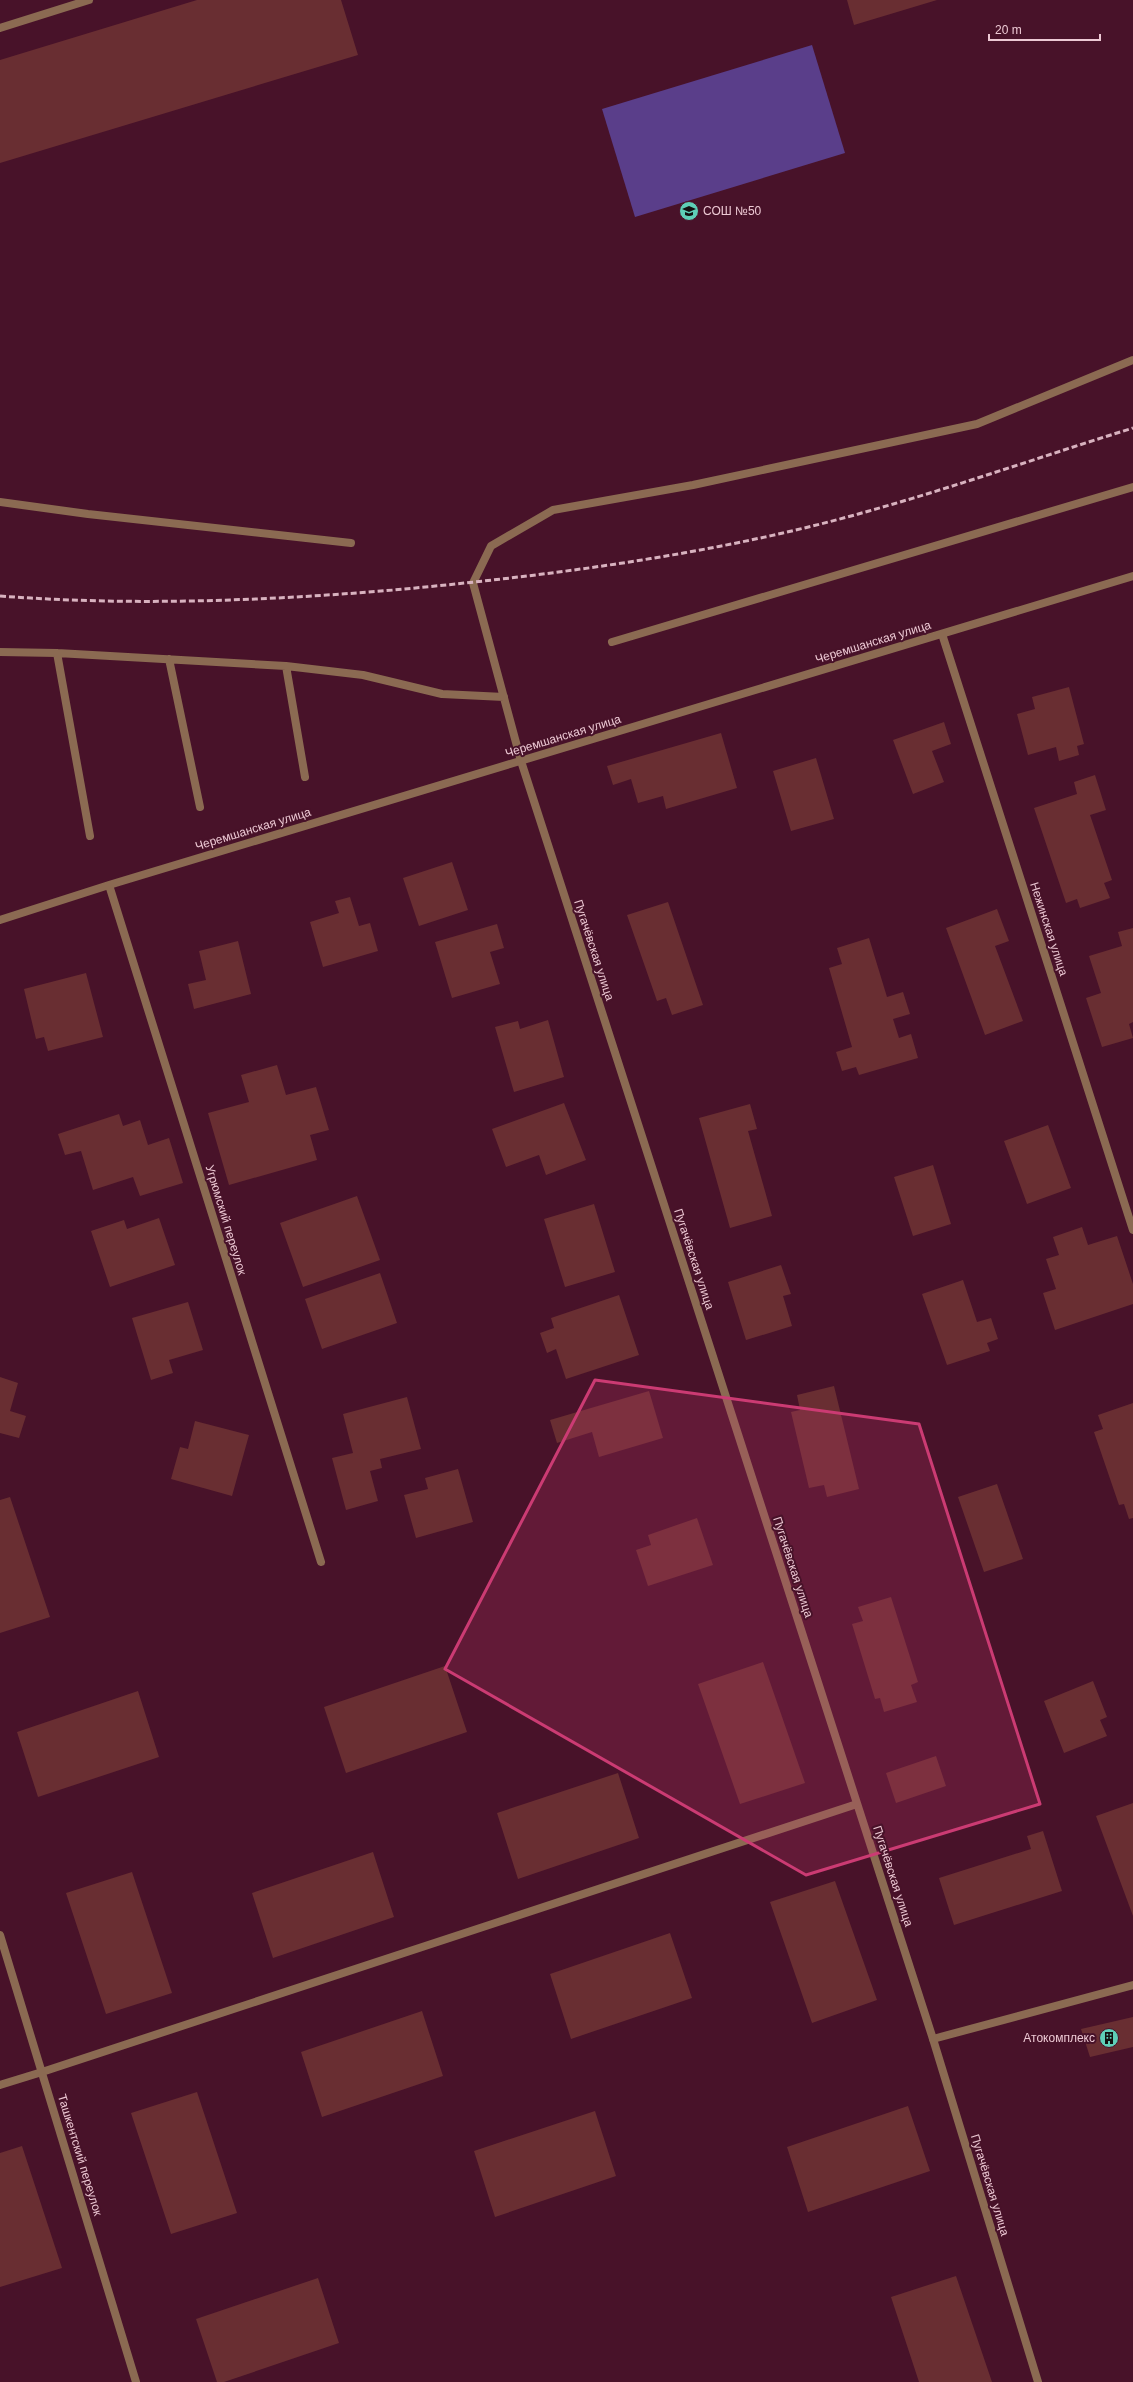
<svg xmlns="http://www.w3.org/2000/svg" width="1133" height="2382" viewBox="0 0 1133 2382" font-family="Arial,sans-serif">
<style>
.green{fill:#5a3e8a}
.building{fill:#692e32}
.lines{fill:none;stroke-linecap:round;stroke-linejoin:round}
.lane{stroke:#8b6a52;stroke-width:8}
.street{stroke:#8b6a52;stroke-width:8}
.rail{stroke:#d8b2bf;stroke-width:3;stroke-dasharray:6 3;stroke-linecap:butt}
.marked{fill:#cb3b73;fill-opacity:0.2;stroke:#cb3b73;stroke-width:3;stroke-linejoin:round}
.labels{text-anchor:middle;stroke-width:4;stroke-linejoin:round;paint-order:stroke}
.poi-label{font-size:12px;fill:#edc9d4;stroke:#481229;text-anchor:start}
.street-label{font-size:12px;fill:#edc9d4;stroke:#481229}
</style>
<rect width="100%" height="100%" fill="#481229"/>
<path class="green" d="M812,45L845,153L635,217L602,109Z"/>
<path class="building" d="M197,0H341L358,55L0,163V60Z
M847,0H937L854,25Z
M1069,687L1084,744L1077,746L1079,755L1059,761L1056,747L1028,755L1017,714L1035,709L1032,697Z
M944,722L951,744L932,751L944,782L913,794L893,740Z
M721,733L737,788L666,809L663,796L638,803L631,779L613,785L607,766Z
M816,758L834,819L791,831L773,771Z
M1095,775L1106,810L1090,815L1112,880L1104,883L1110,898L1080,908L1077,899L1066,903L1034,808L1077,794L1074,782Z
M452,862L468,910L419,926L403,878Z
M350,897L359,926L370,923L378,951L323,967L310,922L339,913L335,901Z
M668,902L703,1005L672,1015L666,998L657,1001L627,915Z
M997,909L1009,941L995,946L1023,1021L985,1035L946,928Z
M497,924L504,948L490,952L500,984L452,998L435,942Z
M1133,928V1022L1129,1024L1133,1038L1102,1047L1086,998L1101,993L1089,956L1122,946L1118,932Z
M869,938L887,997L903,992L910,1014L893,1019L899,1038L911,1034L918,1058L859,1075L856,1067L842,1071L836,1052L852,1047L829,968L842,964L837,948Z
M238,941L251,994L194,1009L188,984L206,980L199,951Z
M86,973L103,1037L48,1051L44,1037L36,1039L24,989Z
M548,1020L564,1077L514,1092L495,1027L518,1021L520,1029Z
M277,1065L286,1095L316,1087L329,1130L310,1135L317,1160L229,1185L208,1113L249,1102L241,1075Z
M564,1103L586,1160L546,1175L539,1155L506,1167L492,1129Z
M750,1104L757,1129L748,1131L772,1216L730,1228L699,1118Z
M119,1114L123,1126L140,1120L148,1145L169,1138L183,1183L140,1196L133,1177L93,1190L81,1151L65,1155L58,1134Z
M1048,1125L1071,1188L1027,1204L1004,1141Z
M933,1165L951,1224L913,1236L894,1177Z
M357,1196L380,1260L303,1287L280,1223Z
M594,1204L615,1272L565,1287L544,1219Z
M159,1218L175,1265L110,1287L91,1231L124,1220L127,1229Z
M1082,1227L1088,1245L1117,1236L1133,1284V1304L1055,1330L1043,1293L1056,1289L1046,1259L1059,1255L1053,1237Z
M781,1265L791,1294L783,1296L792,1326L746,1340L728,1282Z
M380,1273L397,1323L322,1349L305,1299Z
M963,1280L977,1322L991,1318L998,1339L987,1343L990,1351L947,1365L922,1294Z
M619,1295L639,1355L566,1379L556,1349L547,1353L540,1333L554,1328L551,1318Z
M188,1302L203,1350L169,1360L173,1373L151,1380L132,1318Z
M0,1377L18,1383L10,1411L26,1416L19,1438L0,1433Z
M834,1386L859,1489L827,1497L824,1485L809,1488L791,1412L800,1410L797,1395Z
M649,1391L663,1438L599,1457L592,1432L557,1443L550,1420Z
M407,1397L421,1449L380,1459L382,1468L370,1471L378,1501L346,1510L332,1458L353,1453L343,1414Z
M1133,1403V1518L1129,1519L1124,1504L1119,1505L1094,1432L1103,1429L1098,1415Z
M195,1421L249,1435L232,1496L171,1479L180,1447L188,1449Z
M458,1469L473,1522L416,1538L404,1495L428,1489L425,1478Z
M997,1484L1023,1559L984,1572L958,1497Z
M10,1497L50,1617L0,1633V1500Z
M697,1518L713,1565L648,1586L636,1550L651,1545L648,1535Z
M891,1597L918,1682L911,1685L917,1702L884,1712L880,1698L875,1699L852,1624L863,1621L858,1607Z
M763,1662L805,1783L740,1804L698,1684Z
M445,1666L467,1732L346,1773L324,1707Z
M1093,1681L1107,1717L1100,1720L1107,1736L1064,1753L1044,1701Z
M138,1691L159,1757L38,1797L17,1732Z
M936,1756L946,1786L896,1803L886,1773Z
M618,1773L639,1838L518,1879L497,1813Z
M1133,1803V1916L1096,1816Z
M1043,1831L1062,1891L954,1925L939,1878L1031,1849L1027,1836Z
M373,1852L394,1917L273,1958L252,1893Z
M132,1872L172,1993L106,2014L66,1893Z
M835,1881L877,2000L812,2023L770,1902Z
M670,1933L692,1998L571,2039L550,1974Z
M422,2011L443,2076L322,2117L301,2052Z
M1133,2017V2047L1090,2057L1081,2029Z
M197,2092L237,2213L171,2234L131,2113Z
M908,2106L930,2171L808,2212L787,2147Z
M595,2111L616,2176L495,2217L474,2151Z
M22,2146L62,2268L0,2287V2153Z
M956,2276L992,2382H919L891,2297Z
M318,2278L339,2343L224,2382H217L196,2319Z"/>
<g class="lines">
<path class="lane" d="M0,28L89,0
M0,502L88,514L351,543
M612,642L1133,487
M0,652L57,653L286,666L363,675L442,694L504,697
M57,653L90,836
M169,659L200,807
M286,666L305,777
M521,761L473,583L491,546L553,510L693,485L977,424L1133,360
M933,2039L1133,1985
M0,2085L42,2072"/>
<path class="street" d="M942,634L1133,1230
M521,761L933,2039L1038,2382
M109,885L321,1562
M0,920L109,885L1133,576
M0,1935L136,2382
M42,2072L857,1804"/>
<path class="rail" d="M0,596C131,606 263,601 394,590C524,578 655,562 783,533C902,506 1017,464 1133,428"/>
</g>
<path class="marked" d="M595,1380L919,1424L1040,1804L806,1875L445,1669Z"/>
<defs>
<g id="school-disc" transform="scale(1)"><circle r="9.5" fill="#5eceb7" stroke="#481229"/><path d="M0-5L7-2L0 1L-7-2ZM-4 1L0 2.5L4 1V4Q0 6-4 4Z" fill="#111"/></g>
<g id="building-disc" transform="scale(1)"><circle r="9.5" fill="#5eceb7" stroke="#481229"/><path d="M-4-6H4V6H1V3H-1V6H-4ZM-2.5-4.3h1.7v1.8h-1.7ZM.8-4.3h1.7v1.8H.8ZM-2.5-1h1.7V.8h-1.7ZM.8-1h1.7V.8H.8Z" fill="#111"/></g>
</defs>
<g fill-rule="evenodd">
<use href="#school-disc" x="689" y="211"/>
<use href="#building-disc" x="1109" y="2038"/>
</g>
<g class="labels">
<g class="poi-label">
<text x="703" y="215">СОШ №50</text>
<text x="1095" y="2042" text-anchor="end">Атокомплекс</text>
</g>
<g class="street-label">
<text transform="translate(873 642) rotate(-17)" y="4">Черемшанская улица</text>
<text transform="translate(563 736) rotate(-17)" y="4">Черемшанская улица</text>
<text transform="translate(253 829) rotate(-17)" y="4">Черемшанская улица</text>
<text transform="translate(1049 929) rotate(72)" y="4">Нежинская улица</text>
<text transform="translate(594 950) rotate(72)" y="4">Пугачёвская улица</text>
<text transform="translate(226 1220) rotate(73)" y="4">Угрюмский переулок</text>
<text transform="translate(694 1259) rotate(72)" y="4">Пугачёвская улица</text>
<text transform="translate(793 1567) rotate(72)" y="4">Пугачёвская улица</text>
<text transform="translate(893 1876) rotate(72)" y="4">Пугачёвская улица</text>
<text transform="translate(80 2155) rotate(73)" y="4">Ташкентский переулок</text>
<text transform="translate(990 2185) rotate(73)" y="4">Пугачёвская улица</text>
</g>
</g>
<path d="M989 34v6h111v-6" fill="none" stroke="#edc9d4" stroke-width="2"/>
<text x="995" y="34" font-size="12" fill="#edc9d4" stroke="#481229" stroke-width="3" paint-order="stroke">20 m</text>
</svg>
